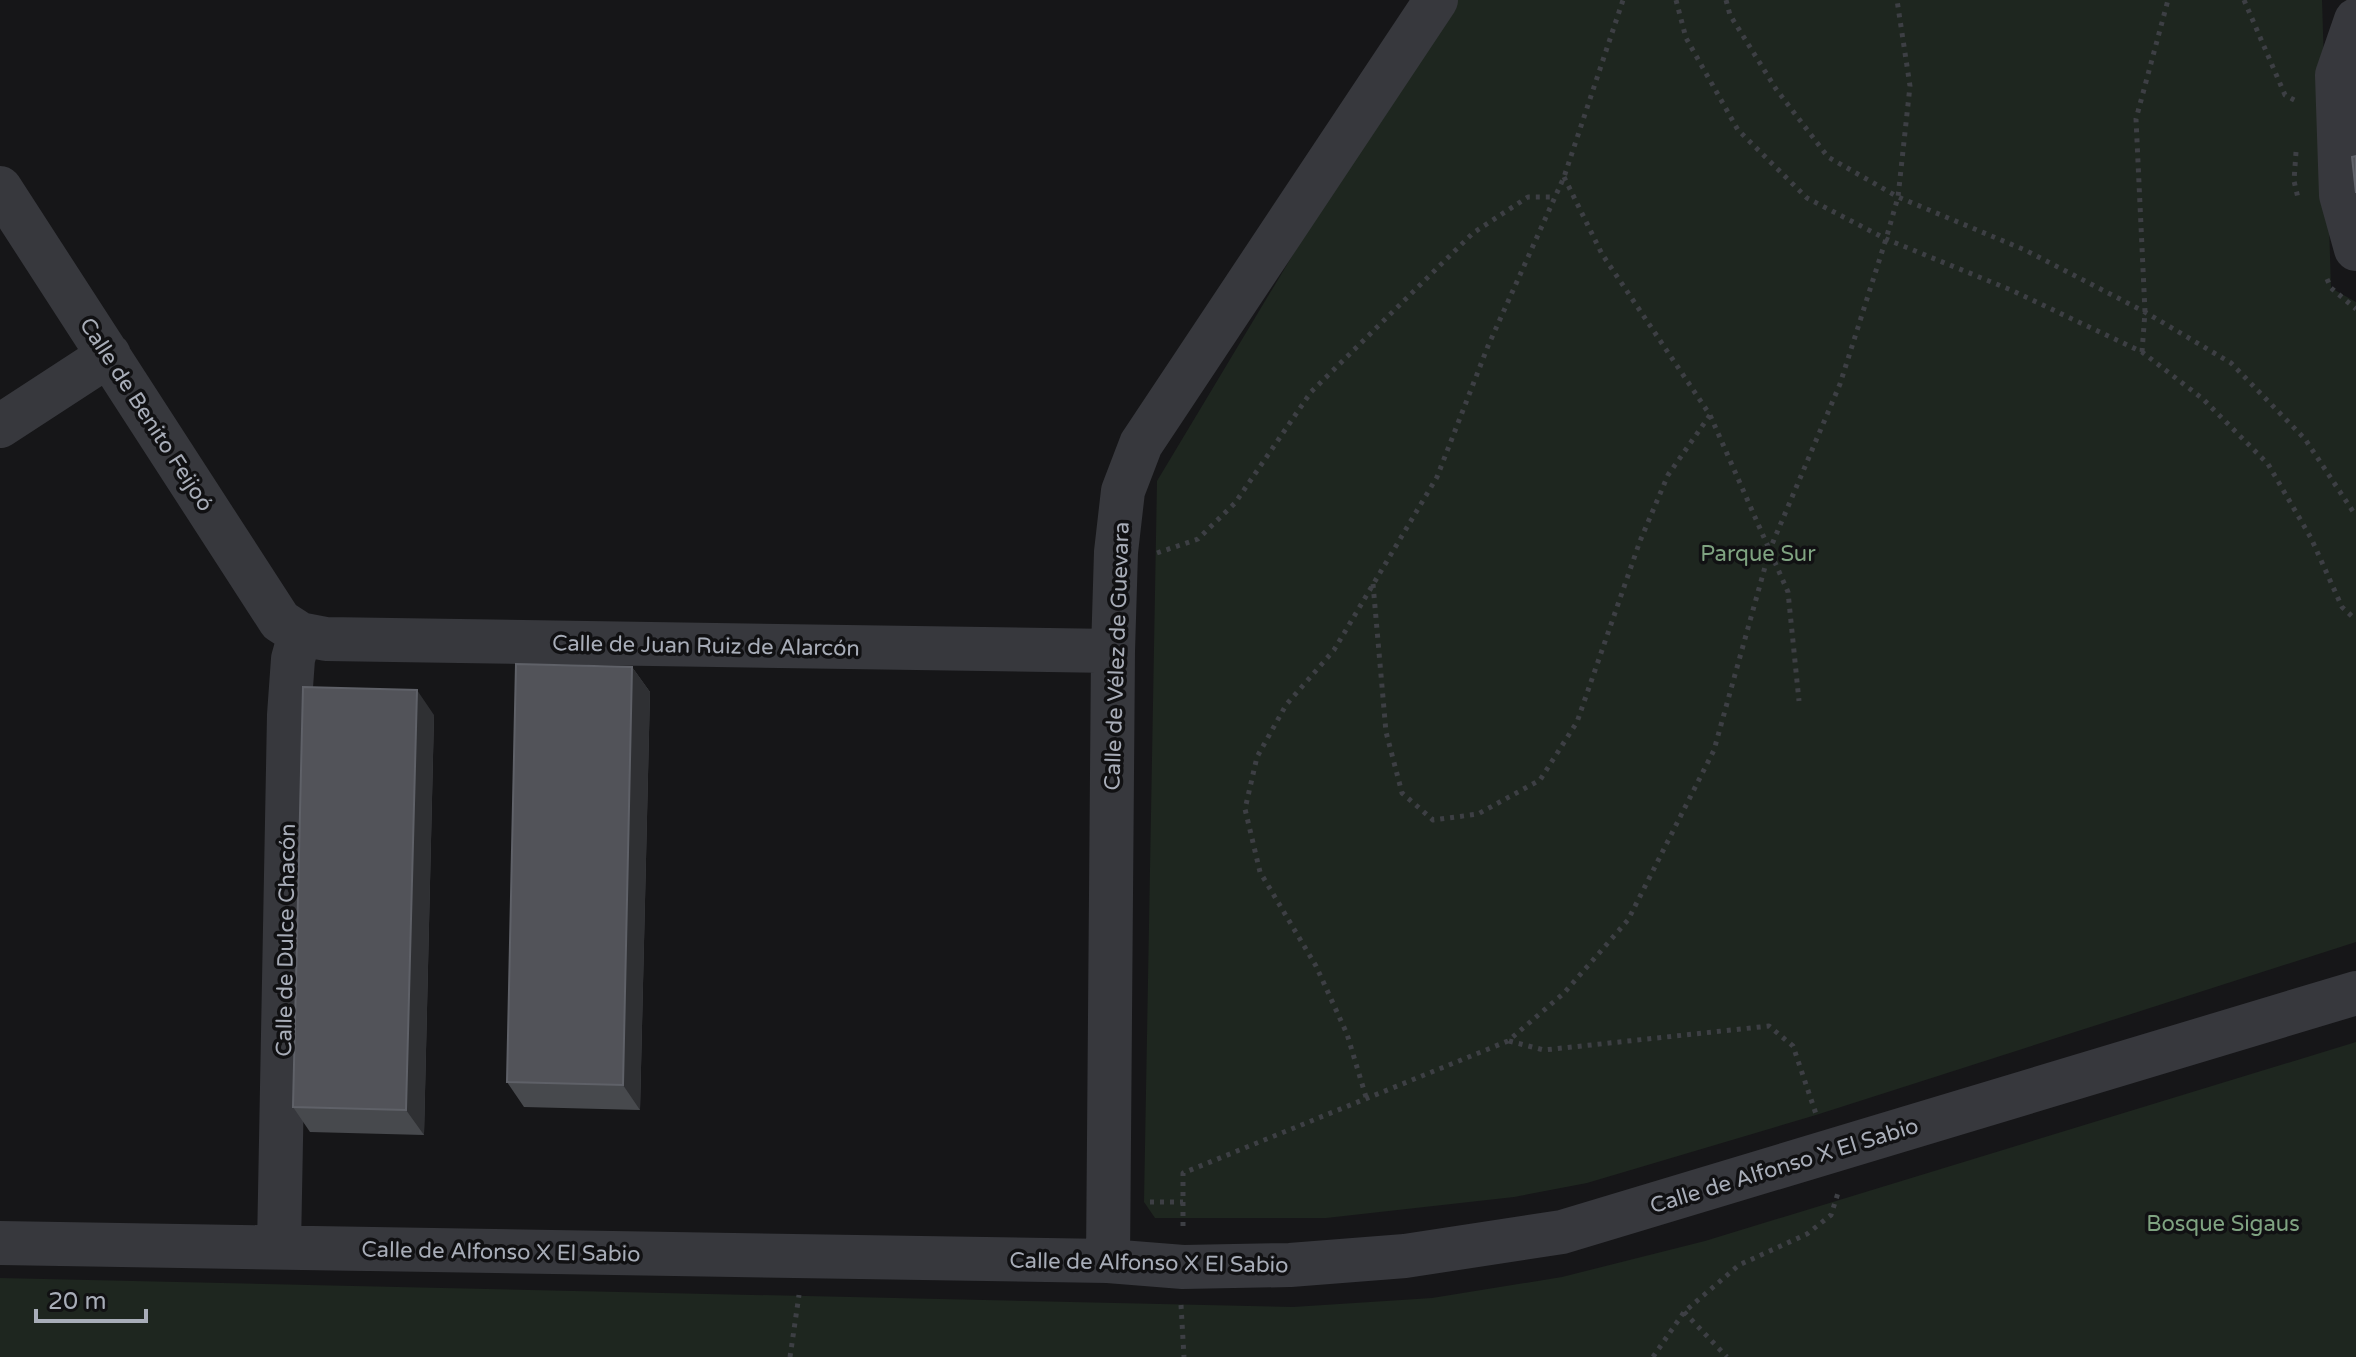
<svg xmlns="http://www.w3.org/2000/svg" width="2356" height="1357" viewBox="0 0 2356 1357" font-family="'Varela Round',sans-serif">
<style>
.green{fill:#1e261f}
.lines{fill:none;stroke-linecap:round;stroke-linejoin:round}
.path{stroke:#3d3f44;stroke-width:5;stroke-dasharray:4 6;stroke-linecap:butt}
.minor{stroke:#37383d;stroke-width:44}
.wall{fill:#47494d}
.shaded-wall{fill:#2f3033}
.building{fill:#525359;stroke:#5f6168;stroke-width:2}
.labels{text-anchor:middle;stroke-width:7;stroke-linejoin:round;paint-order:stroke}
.street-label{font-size:22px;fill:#a8adb8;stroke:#111113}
.park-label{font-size:22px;fill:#7fa381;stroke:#111113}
</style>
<rect width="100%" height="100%" fill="#161618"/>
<path class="green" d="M1446,0H2322L2331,288L2356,302V942L1816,1115L1587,1183L1514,1197L1326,1218H1155L1144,1202L1157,481Z
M2356,1042V1357H0V1278L1293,1307L1432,1298L1562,1277L1705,1241Z"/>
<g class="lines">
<path class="path" d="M1676,0L1686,38L1738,130L1807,198L1886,239L2011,290L2142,352L2203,399L2268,464L2311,538L2342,607L2356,620
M1726,0L1730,15L1776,89L1828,157L1898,197L2025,250L2145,312L2231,363L2305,439L2356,516
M2244,0L2285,95L2298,102
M2296,152L2294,181L2298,198
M1564,177L1602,254L1710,415L1788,592L1799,701
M2327,279L2331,288L2356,309
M2142,352L2145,312L2136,119L2168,0
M1157,553L1198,539L1235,503L1311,392L1473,233L1528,197H1553
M1373,584L1386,732L1402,793L1433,820L1478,814L1540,780L1577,722L1640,541L1668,475L1710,415
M1509,1041L1544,1050L1769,1026L1793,1046L1816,1114
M1366,1097L1347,1034L1316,966L1260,872L1245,809L1257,757L1286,705L1334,650L1437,477L1488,346L1564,177L1623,0
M1150,1202H1183
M1183,1226V1173L1508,1041L1564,993L1628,920L1714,750L1770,549L1840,384L1886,239L1898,197L1910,86L1897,0
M1181,1305L1184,1357
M1684,1312L1727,1357
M790,1357L799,1295
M1653,1357L1684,1312L1739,1265L1807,1234L1831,1215L1838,1193"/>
<path class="minor" d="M2356,20L2337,75L2341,195L2356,249
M0,188L280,621L300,634L326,639L1113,651
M0,426L109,355
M0,1243L1108,1261L1183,1267L1290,1265L1405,1256L1562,1232L2356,993
M279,1247L289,715L293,659L300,634
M1108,1261L1113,651L1116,552L1123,491L1141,444L1436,0"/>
</g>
<path class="wall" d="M632,667L650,692L640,1110L524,1107L507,1082Z
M434,715L424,1135L310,1132L293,1107Z"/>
<path class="shaded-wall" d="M632,667L650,692L640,1110L623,1085Z
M417,690L434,715L424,1135L406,1110Z"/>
<path class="building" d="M2356,156V193L2352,157Z
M516,664L632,667L623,1085L507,1082Z
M303,687L417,690L406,1110L293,1107Z"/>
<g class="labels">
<g class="street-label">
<text transform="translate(147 414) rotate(57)" y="8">Calle de Benito Feijoó</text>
<text transform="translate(706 645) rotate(1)" y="8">Calle de Juan Ruiz de Alarcón</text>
<text transform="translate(1116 656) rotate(-88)" y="8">Calle de Vélez de Guevara</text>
<text transform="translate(285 940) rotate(-89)" y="8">Calle de Dulce Chacón</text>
<text transform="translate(1784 1165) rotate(-17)" y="8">Calle de Alfonso X El Sabio</text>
<text transform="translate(501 1251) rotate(1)" y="8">Calle de Alfonso X El Sabio</text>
<text transform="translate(1149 1262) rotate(1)" y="8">Calle de Alfonso X El Sabio</text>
</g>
<g class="park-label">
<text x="1758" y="561">Parque Sur</text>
<text x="2223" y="1231">Bosque Sigaus</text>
</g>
</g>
<path d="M36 1309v12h110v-12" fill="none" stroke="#a8adb8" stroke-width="4"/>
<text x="48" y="1309" font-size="24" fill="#a8adb8" stroke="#111113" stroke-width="6" paint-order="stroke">20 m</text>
</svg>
